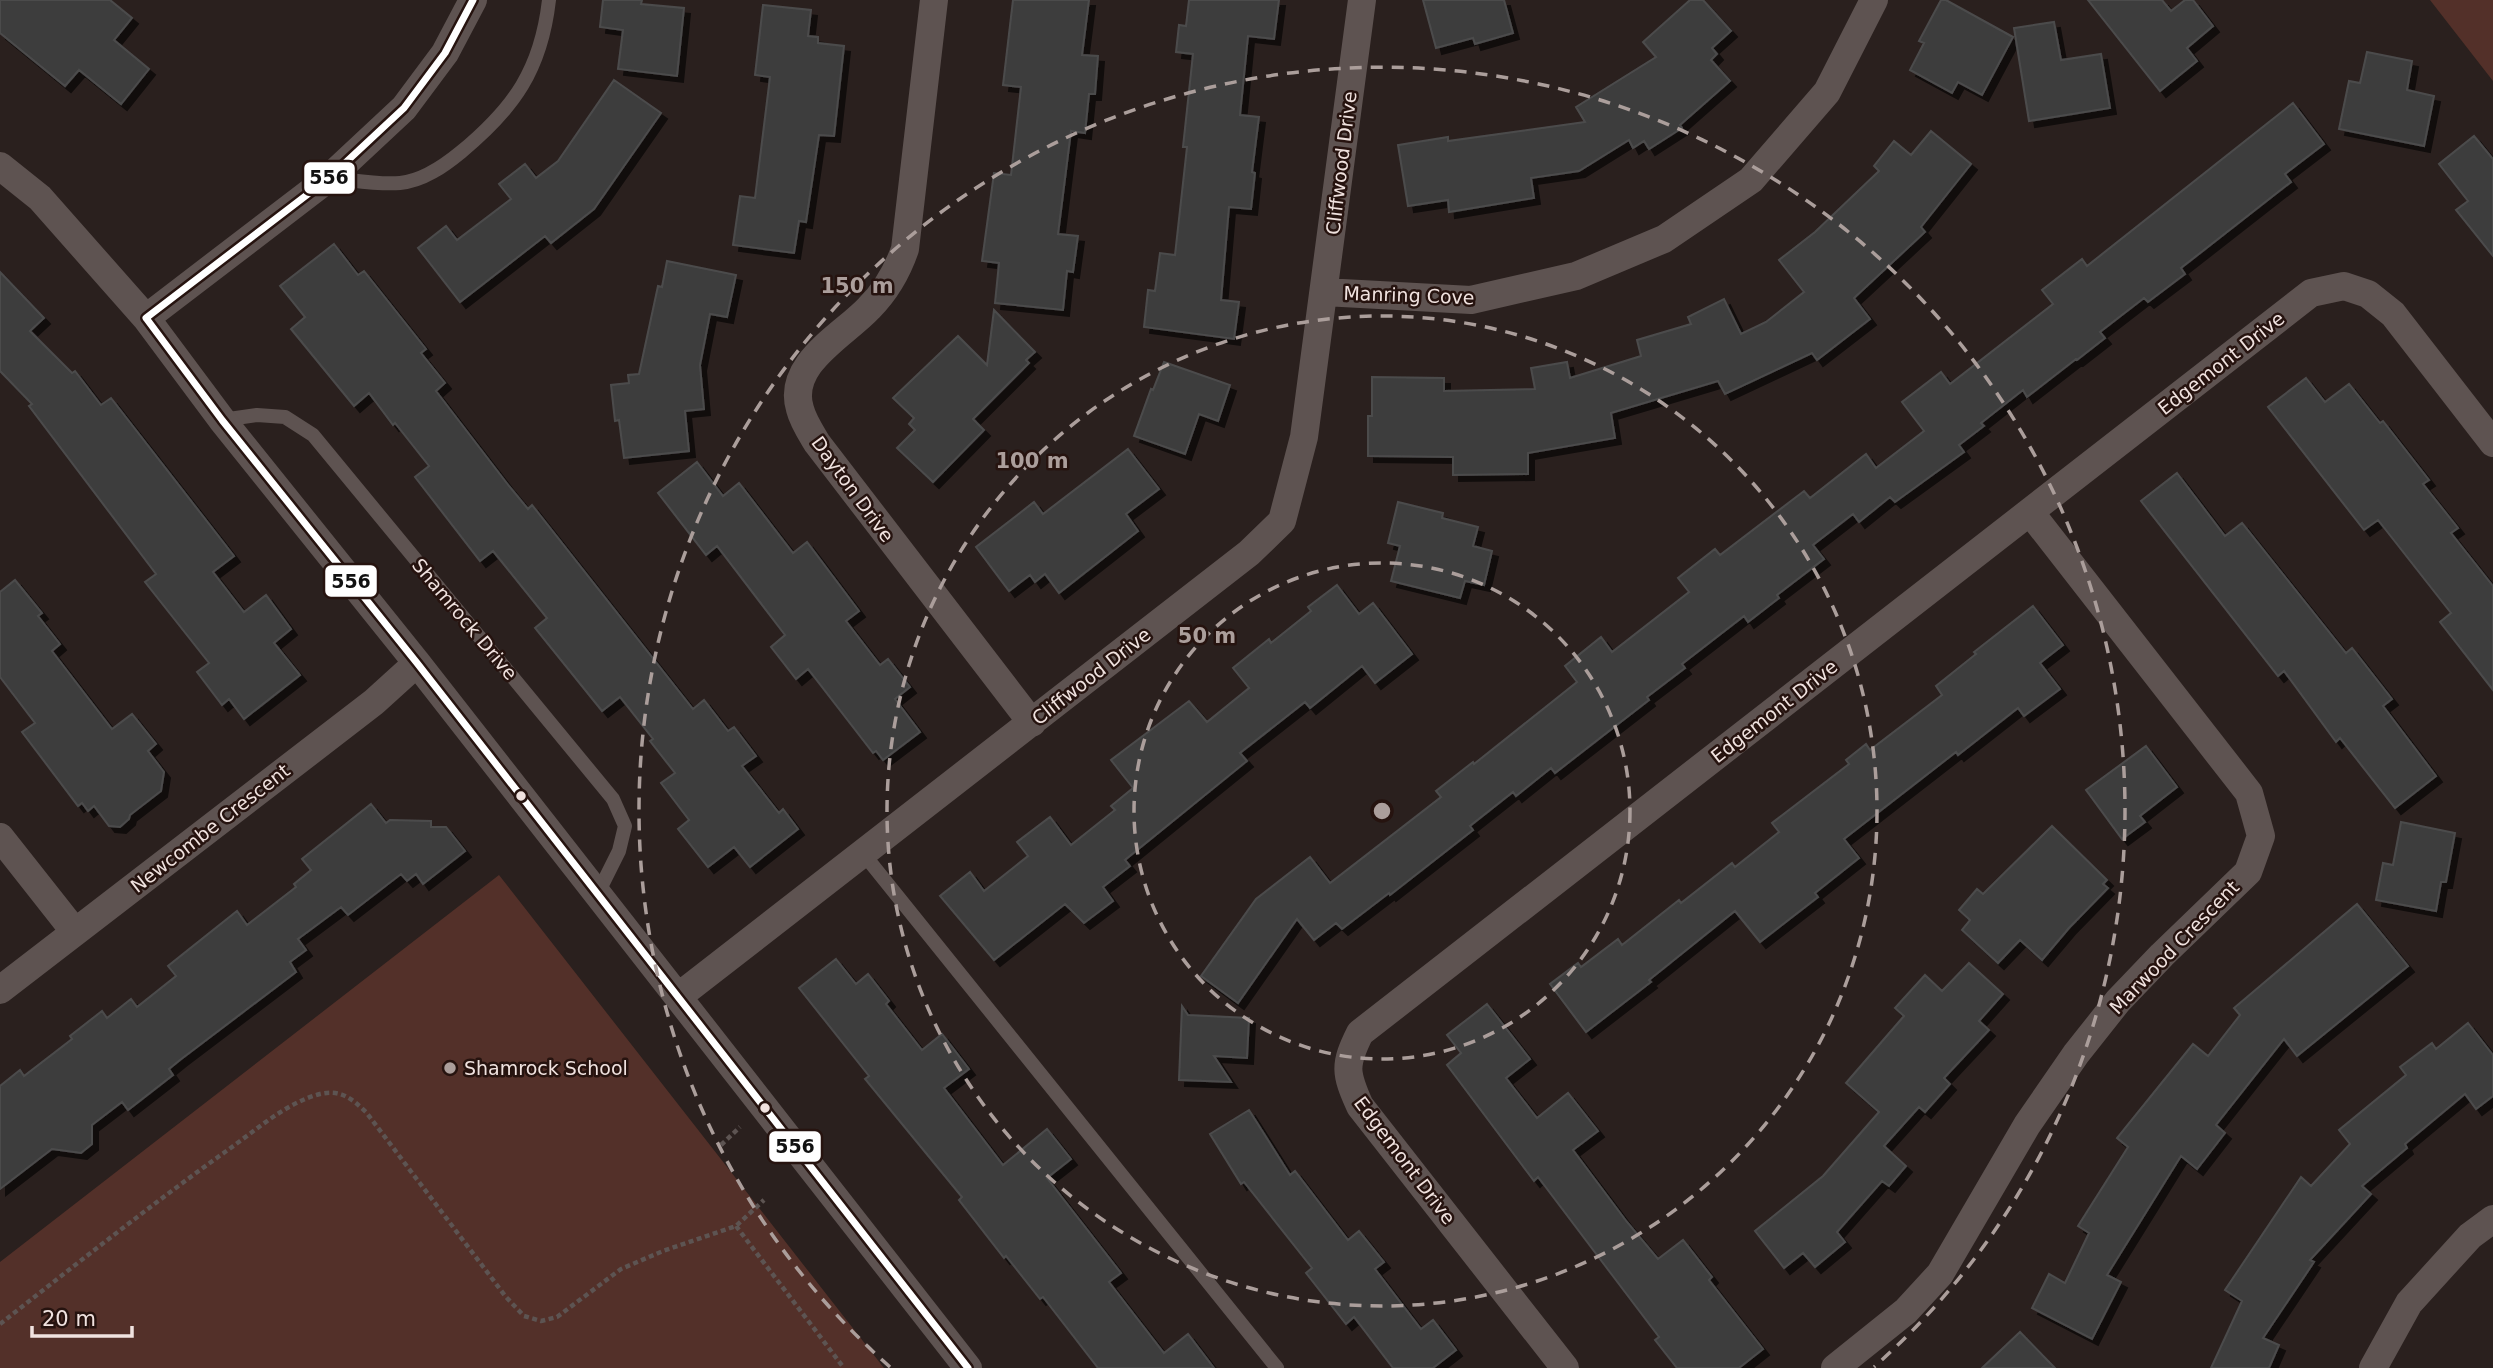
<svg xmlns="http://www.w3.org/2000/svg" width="2493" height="1368" viewBox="0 0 2493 1368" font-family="'DejaVu Sans',sans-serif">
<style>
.green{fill:#533029}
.building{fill:#3d3e3e;stroke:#4c4b4c;stroke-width:2;filter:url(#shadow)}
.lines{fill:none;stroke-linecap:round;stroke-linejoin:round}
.path{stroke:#5d5452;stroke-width:4.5;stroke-dasharray:5 3.5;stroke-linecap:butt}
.service{stroke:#5e5351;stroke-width:14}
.minor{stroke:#5e5351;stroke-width:28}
.bus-1-casing{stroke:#26130f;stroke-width:12}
.bus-1{stroke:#fff;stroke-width:7}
.ring{fill:none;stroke:#ab9e9b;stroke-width:3.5;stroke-dasharray:12 9}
.bus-dot{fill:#f0e2df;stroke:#26130f;stroke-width:2.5}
.poi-dot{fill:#ab9e9b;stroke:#26130f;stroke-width:2.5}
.labels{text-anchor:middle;stroke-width:5;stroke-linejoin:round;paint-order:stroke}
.street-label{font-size:19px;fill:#f0e2df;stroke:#26130f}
.poi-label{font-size:19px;fill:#f0e2df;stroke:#26130f;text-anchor:start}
.centre{fill:#ab9e9b;stroke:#26130f;stroke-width:3.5}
.ring-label{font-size:21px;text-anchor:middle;font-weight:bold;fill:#ab9e9b;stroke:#26130f;stroke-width:5;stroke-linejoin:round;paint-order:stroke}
.line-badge{stroke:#26130f;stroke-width:2.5}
.pale-badge-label{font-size:19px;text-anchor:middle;font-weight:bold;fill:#111}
</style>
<defs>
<filter id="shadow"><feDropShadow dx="6" dy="6" stdDeviation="0" flood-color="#0009"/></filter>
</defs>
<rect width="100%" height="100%" fill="#2a201e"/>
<path class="green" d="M2430,0H2493V81Z
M499,875L884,1368H0V1262Z"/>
<path class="building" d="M0,0H110L132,18L114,40L149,69L121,104L79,70L65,86L0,33Z
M603,0H642L641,4L684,8L677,76L618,69L623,30L600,27Z
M1013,0H1089L1082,55L1098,56L1095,94H1089L1085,133L1071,131L1058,234L1078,236L1073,272L1067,271L1063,310L995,303L999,263L982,261L994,173L1011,175L1021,87L1003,85Z
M1189,0H1279L1274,39L1248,36L1240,115L1259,117L1252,172L1255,173L1251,209L1229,207L1221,300L1239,302L1234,339L1144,327L1148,290L1155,291L1160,253L1175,255L1187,147H1183L1193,54L1176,52L1179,25L1186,26Z
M1423,0H1504L1513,33L1475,44L1473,38L1436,48Z
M1690,0H1703L1731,31L1712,48L1717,54L1711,60L1730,81L1680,125L1682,128L1649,149L1644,141L1633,148L1629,140L1579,171L1531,178L1534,198L1449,212L1448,200L1408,206L1398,145L1448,137V141L1585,122L1576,107L1656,57L1643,42Z
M1941,0H1946L2013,37L1982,95L1958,82L1952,93L1910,70L1924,43L1919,41Z
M2088,0H2162L2171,11L2185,0H2193L2213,26L2187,48L2197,61L2160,91Z
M763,5L811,10L808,36L818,37V43L844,46L834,136L819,135L806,222L799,221L794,253L733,245L740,196L755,198L770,77L755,75Z
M2054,22L2061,60L2101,54L2110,108L2029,121L2014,28Z
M2367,52L2412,61L2407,90L2434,96L2424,146L2339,129L2349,81L2360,83Z
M614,80L661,113L594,209L551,243L545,236L460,302L418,248L446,226L457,240L511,199L499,184L525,164L536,178L558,161Z
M2293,103L2324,144L2285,174L2291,182L2181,268L2185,274L2148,302L2144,298L2100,332L2105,338L2077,360L2076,359L2027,397L2023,390L1981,423L1984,426L1959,445L1964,452L1895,502L1890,497L1859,522L1853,514L1813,545L1824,559L1777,595L1779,598L1748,622L1744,616L1682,664L1685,668L1647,697L1649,700L1555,773L1551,768L1516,796L1513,792L1470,826L1473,830L1390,895L1389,893L1342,929L1336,923L1314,940L1297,919L1238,1003L1201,976L1256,899L1310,857L1330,883L1441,797L1436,791L1473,762L1474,764L1577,682L1565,666L1601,637L1612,652L1689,592L1678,578L1715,549L1720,555L1804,491L1810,498L1866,454L1876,468L1924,431L1902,402L1941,372L1950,384L2053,304L2042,290L2082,259L2087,266Z
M1931,131L1971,164L1921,227L1925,232L1854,298L1870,319L1817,360L1812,353L1725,394L1718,381L1611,413L1615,438L1528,453V474L1453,475V457L1368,456V416H1372V377L1444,378V391L1535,389L1531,368L1567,362L1570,378L1641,356L1637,340L1691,324L1688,317L1724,299L1741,334L1766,322L1804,292L1779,260L1815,232L1879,171L1874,166L1894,141L1911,155Z
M2474,136L2493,159V256L2456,210L2468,201L2439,164Z
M334,244L358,275L364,271L426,349L421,353L445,383L436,391L509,486L528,509L532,505L693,709L704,700L728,731L734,727L756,756L742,766L779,813L783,809L798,829L750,867L734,847L708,867L678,829L689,820L661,783L675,773L650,741L653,739L620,697L602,711L535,628L547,618L493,551L480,561L415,477L429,466L395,423L393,425L369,393L354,406L291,329L305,317L280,286Z
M667,261L736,275L727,317L710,314L700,365L704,409L685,411L689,451L624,458L619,420L615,421L611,385L629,383L628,375L639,374L658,286L662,287Z
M0,272L44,318L30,331L72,373L75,371L101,405L111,398L234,556L213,572L244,612L266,595L291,629L274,643L300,675L244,719L229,699L222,705L197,672L209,663L145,582L156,574L29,406L32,404L0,371Z
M994,310L1035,352L1026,360L1029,363L973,419L984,430L933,482L897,448L915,430L909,424L914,418L893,398L958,336L987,365Z
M1164,362L1230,385L1218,421L1199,414L1185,454L1134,436L1151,389L1153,390Z
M2306,378L2325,402L2349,384L2380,423L2383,421L2429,480L2423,484L2458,528L2451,533L2493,586V690L2440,622L2451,613L2378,520L2364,530L2268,407Z
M1128,449L1159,489L1126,514L1138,531L1059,593L1045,574L1035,582L1030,575L1009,591L976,547L1034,502L1043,514Z
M697,462L723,496L739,483L793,553L807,542L859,611L846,621L880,665L888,659L910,687L895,699L920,732L883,760L876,751L873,753L808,669L796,679L771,647L785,635L717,546L706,555L658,493Z
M2177,473L2225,536L2242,523L2346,653L2352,648L2392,699L2383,706L2436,776L2395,808L2340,738L2336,742L2284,671L2278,676L2141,501Z
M1398,502L1443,513L1442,518L1478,527L1473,546L1492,551L1484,585L1465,581L1460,598L1391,581L1400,546L1388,543Z
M15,580L42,613L38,616L60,644L52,651L112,729L132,714L156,744L148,751L164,772L161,791L130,815L129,819L120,827L109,826L94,806L88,811L82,803L78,806L22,732L35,723L0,677V592Z
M1337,585L1359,614L1373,603L1412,654L1375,683L1362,666L1310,708L1305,702L1240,753L1247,761L1125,860L1130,866L1103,887L1113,901L1084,923L1065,904L994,960L940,896L970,872L984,891L1028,856L1017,842L1050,817L1071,845L1115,810L1111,806L1133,788L1111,760L1189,701L1207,722L1249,688L1233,668L1269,639L1271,643L1311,611L1308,607Z
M2033,606L2063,645L2040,663L2060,689L2024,716L2018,708L1958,755L1956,752L1844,839L1859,858L1815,893L1818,897L1760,942L1735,911L1649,980L1651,982L1586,1032L1550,984L1578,963L1581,967L1618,939L1622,945L1679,900L1681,903L1732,863L1735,867L1779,832L1772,823L1849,764L1846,760L1866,744L1870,750L1942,695L1936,686L1976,654L1974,652Z
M2146,746L2177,787L2140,816L2145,822L2122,839L2086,790Z
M371,804L386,823L390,820L431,821V827H446L465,851L423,884L416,874L407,881L401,874L348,915L341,907L298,939L306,950L290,962L296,972L180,1060L169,1069L173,1075L128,1110L122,1102L92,1125V1144L81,1153L52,1149L0,1189V1086L20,1070L24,1076L72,1039L70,1036L102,1011L107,1018L131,999L137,1007L176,976L168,966L237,911L247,925L296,887L294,884L311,870L302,859Z
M2401,822L2455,833L2446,882H2441L2436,911L2376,900L2383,863L2393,865Z
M2052,826L2107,880L2103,884L2108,888L2069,928L2042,960L2020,940L1998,963L1962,930L1970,920L1959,910L1977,889L1983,894Z
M2357,904L2408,966L2297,1056L2284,1039L2216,1125L2225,1133L2197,1169L2181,1156L2107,1275L2121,1282L2092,1339L2032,1308L2049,1274L2065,1283L2089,1233L2078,1226L2128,1147L2117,1138L2193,1044L2208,1056L2240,1015L2234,1008Z
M836,959L856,984L868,974L889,1001L886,1004L922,1050L942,1034L969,1069L944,1088L1003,1165L1047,1129L1071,1159L1047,1178L1121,1273L1109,1282L1164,1353L1188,1334L1214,1368H1098L1043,1297L1040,1299L1006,1256L1004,1258L959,1200L962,1197L865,1079L869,1076L799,988Z
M1969,963L2003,994L1979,1021L1989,1030L1944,1078L1950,1084L1925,1112L1919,1107L1884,1146L1906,1166L1889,1186L1882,1181L1837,1232L1845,1242L1815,1267L1803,1253L1784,1268L1755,1231L1823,1176L1879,1112L1846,1083L1904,1016L1895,1008L1925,975L1942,991Z
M1487,1004L1530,1059L1506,1078L1537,1118L1568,1093L1598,1131L1573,1150L1627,1222L1658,1259L1683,1240L1712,1277L1709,1280L1763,1349L1739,1368H1677L1655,1340L1659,1337L1606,1267L1538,1177L1534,1181L1447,1065L1461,1053L1447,1035Z
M1182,1006L1188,1015L1249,1018L1247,1058L1214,1056L1231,1082L1179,1080Z
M2468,1023L2493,1055V1096L2476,1109L2465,1094L2405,1144L2407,1148L2362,1186L2371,1194L2310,1260L2314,1262L2263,1338L2279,1345L2269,1368H2211L2242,1301L2225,1290L2301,1177L2311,1186L2350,1144L2339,1130L2406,1075L2400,1067L2432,1043L2436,1049Z
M1249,1110L1290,1175L1295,1171L1348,1240L1359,1231L1384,1262L1375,1269L1421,1329L1433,1320L1456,1350L1433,1368H1393L1354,1317L1346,1324L1306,1273L1312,1268L1244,1182L1241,1184L1210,1134Z
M2020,1332L2055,1368H1982Z"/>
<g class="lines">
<path class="path" d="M721,1145L740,1127
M736,1226L844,1368
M0,1324C74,1266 148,1207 225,1152C254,1132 285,1103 320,1094C341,1089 352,1099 366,1112L506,1297L524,1316L541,1321L557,1317L621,1269L663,1251L736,1226L764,1200"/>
<path class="service" d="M331,178C353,180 378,185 400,183C423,181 444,166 461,152C514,108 541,70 549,0
M222,420L257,415L285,417L313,435L613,799L625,826L619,851L598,893
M862,852L1277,1368"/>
<path class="minor" d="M934,0L905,249C897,272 886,291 869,308C844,335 786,364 800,409C803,421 811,433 817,443L1032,723
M0,166L40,198L146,318L222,420L417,663L968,1368
M1324,292L1471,300L1576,276L1664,239L1751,180L1827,92L1874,0
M146,318L329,178L404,108L445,53L473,0
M0,837L75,932
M0,990L374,702L417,663
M679,996L1249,553L1282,521L1304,437L1362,0
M1565,1368L1360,1106C1345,1073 1344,1065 1360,1033L2311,293L2344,286L2368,294L2393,314L2493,443
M1835,1368L1906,1311L1940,1274L2027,1125L2076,1054L2118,1001L2162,955L2248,872L2261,836L2249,793L2030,512
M2373,1368L2409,1303L2470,1236L2493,1219"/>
<g class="bus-1-casing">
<path id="bus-1" d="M146,318L222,420L417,663L968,1368
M146,318L329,178L404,108L445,53L473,0"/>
</g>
<use href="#bus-1" class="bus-1"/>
</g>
<g class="ring">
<circle cx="1382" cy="811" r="248"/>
<circle cx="1382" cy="811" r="495"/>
<path d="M890 1367A743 743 0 1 1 1874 1367"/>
</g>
<g class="bus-dot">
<circle cx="521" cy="796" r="6"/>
<circle cx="765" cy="1108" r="6"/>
</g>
<circle class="poi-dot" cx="450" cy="1068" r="7"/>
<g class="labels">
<g class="street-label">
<text transform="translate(1341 163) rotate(-83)" y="7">Cliffwood Drive</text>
<text transform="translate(1409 295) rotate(2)" y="7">Manring Cove</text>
<text transform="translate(2221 363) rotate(-38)" y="7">Edgemont Drive</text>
<text transform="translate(853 489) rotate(54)" y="7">Dayton Drive</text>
<text transform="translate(465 619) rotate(50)" y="7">Shamrock Drive</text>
<text transform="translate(1091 676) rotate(-38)" y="7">Cliffwood Drive</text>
<text transform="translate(1774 711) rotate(-38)" y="7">Edgemont Drive</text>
<text transform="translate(210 828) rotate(-38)" y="7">Newcombe Crescent</text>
<text transform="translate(2174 947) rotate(-46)" y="7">Marwood Crescent</text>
<text transform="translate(1405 1160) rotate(53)" y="7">Edgemont Drive</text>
</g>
<g class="poi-label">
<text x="464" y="1075">Shamrock School</text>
</g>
</g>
<circle cx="1382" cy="811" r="10" class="centre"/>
<g class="ring-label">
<text x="857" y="293">150 m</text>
<text x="1032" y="468">100 m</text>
<text x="1207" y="643">50 m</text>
</g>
<g class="line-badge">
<rect x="303" y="161" width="53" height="34" rx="7" fill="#fff"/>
<rect x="324" y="564" width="54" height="34" rx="7" fill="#fff"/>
<rect x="768" y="1130" width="54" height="33" rx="7" fill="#fff"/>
</g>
<g class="pale-badge-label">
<text x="329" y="184">556</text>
<text x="351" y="588">556</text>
<text x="795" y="1153">556</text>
</g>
<path d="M32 1326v10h100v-10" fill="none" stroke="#f0e2df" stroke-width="3.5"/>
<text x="42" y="1326" font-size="21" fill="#f0e2df" stroke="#26130f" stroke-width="5" paint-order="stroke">20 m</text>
</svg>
